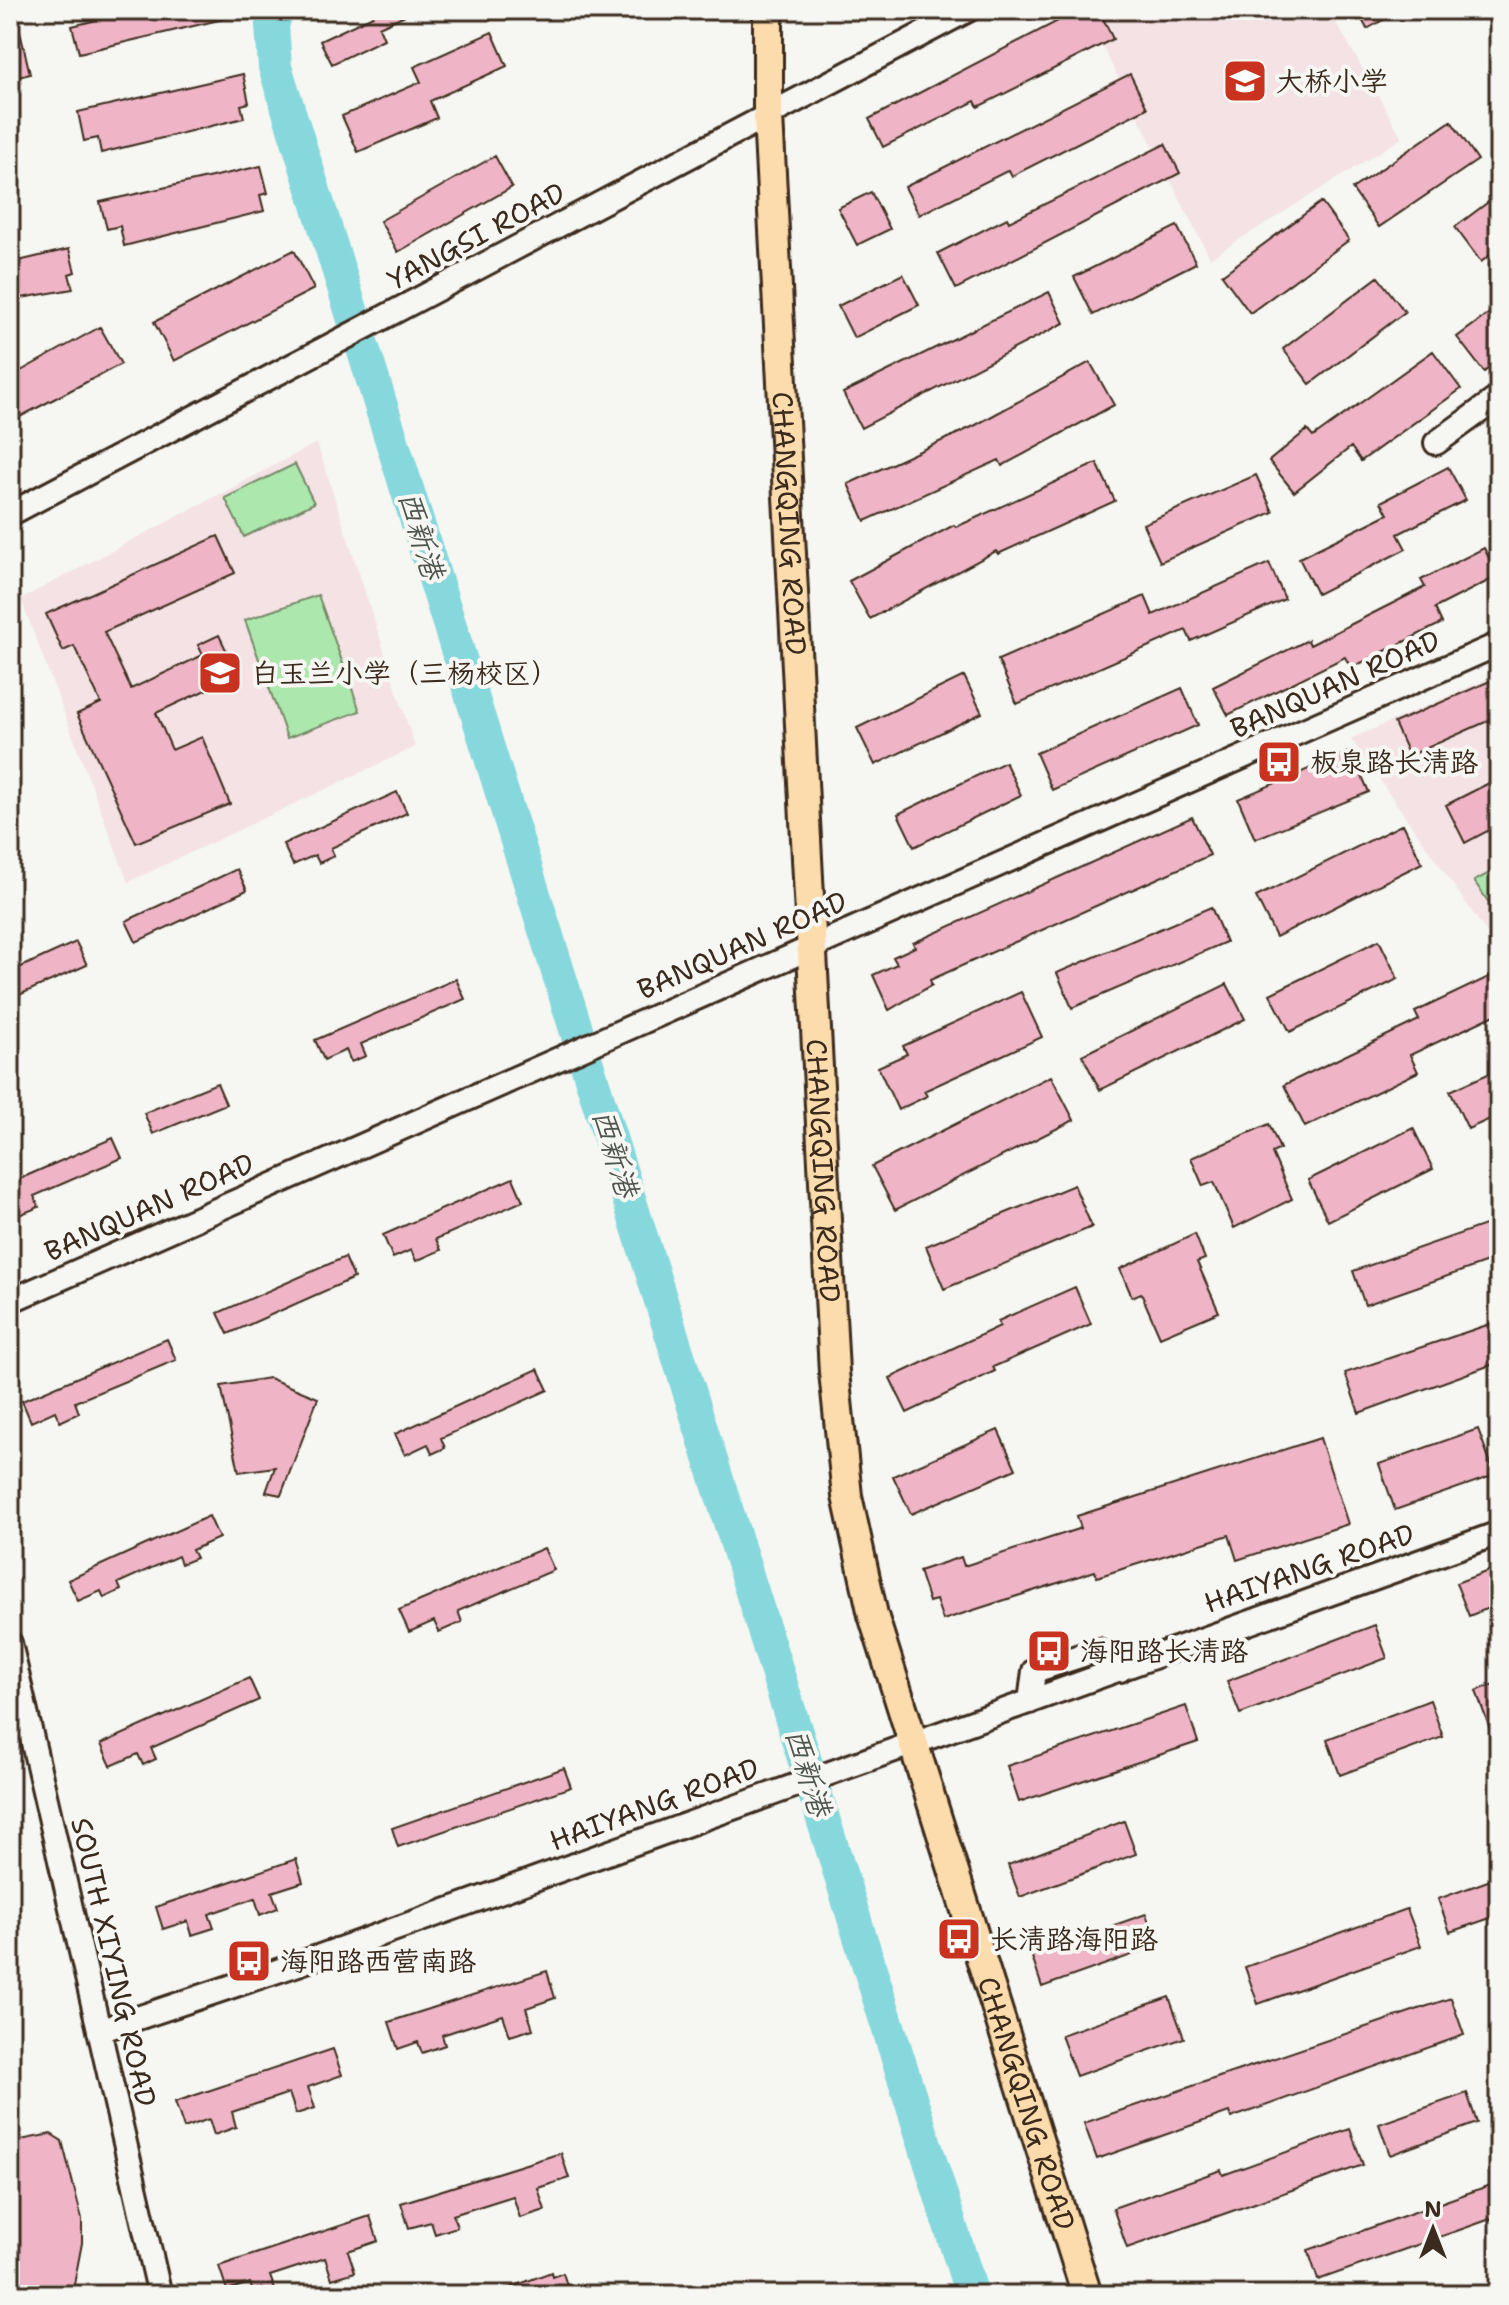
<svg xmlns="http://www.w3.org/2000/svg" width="1509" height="2305" viewBox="0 0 1509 2305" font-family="'Shantell Sans','LXGW WenKai TC',sans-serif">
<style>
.built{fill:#f4e2e5}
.park{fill:#ace7ad;stroke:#748866;stroke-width:2}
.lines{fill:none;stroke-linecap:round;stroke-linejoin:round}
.river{stroke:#87d8dd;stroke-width:34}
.building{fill:#efb5c6;stroke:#3b2a1e;stroke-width:2}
.minor-casing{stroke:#3b2a1e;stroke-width:28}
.major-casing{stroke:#3b2a1e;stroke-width:34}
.minor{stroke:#f6f6f2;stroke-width:22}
.major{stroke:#fcdcac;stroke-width:28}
.labels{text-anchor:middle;stroke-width:8;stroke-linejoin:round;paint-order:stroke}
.poi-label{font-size:28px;fill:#3b2a1e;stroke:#f6f6f2;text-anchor:start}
.street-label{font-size:28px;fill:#3b2a1e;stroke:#f6f6f2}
.water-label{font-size:30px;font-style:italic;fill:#4e564e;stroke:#f6f6f2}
</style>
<rect width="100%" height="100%" fill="#f6f6f2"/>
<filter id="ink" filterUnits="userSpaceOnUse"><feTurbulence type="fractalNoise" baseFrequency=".0125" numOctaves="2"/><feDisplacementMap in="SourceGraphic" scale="16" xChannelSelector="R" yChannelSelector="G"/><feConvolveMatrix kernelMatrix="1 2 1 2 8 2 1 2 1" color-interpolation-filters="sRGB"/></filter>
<g filter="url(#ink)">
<path class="built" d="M1084,10H1329L1402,138L1210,258Z
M317,443L415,747L128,882L21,599Z
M1499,674V950L1351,739Z"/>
<path class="park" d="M295,464L314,503L244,537L225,498Z
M318,595L360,711L287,738L245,620Z
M1499,868V917L1474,881Z"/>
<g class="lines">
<path class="river" d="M277,10L272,25L275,67L972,2295"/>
</g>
<path class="building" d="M139,10H235L236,16L79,53L72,26Z
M371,10H416L379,27L384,39L332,64L320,41L373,16Z
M1079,10H1099L1113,39L978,107L975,101L883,147L869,119Z
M1357,10H1401L1367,29Z
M16,15L30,74L10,79V16Z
M492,32L507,66L430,101L437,118L358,152L342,116L421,82L414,67Z
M243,74L249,103L241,105L244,118L101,153L98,138L84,141L78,112Z
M1130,74L1147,108L1012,176L1009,170L919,215L905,187Z
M1451,121L1478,160L1379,227L1352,189Z
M1165,144L1180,173L956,289L938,253L1007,218L1009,222Z
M495,156L512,187L398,252L380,221Z
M261,166L268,193L260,195L264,211L124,246L120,226L107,229L100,202Z
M871,192L890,229L857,245L838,208Z
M1499,194V248L1481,262L1455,227Z
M1321,202L1349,240L1250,313L1222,275Z
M1177,226L1196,263L1093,315L1074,277Z
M69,249L75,272L69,274L73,289L10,300V263Z
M294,250L314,289L174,361L154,322Z
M903,274L919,305L854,338L838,306Z
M1378,277L1405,312L1310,384L1283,349Z
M1049,292L1064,323L861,428L843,393Z
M1499,306V360L1484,372L1457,337Z
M100,327L121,364L10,422V377Z
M1433,351L1461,389L1361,461L1351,447L1294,492L1269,461L1307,430L1313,437Z
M1090,362L1114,405L1002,466L999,460L865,521L848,484L974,426Z
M1097,463L1115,501L998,554L996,551L870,619L849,581L954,525L956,527Z
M1448,467L1466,500L1398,534L1406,549L1317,594L1299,558L1388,514L1381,502Z
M1256,475L1273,512L1160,562L1143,524Z
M218,536L235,573L104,632L131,689L203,655L198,645L219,635L238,675L156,713L172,750L202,737L230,804L136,843L77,714L101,703L74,646L63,651L46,614Z
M1484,548L1498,576L1435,608L1442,623L1351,668L1345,657L1228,715L1213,687L1308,640L1310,645L1425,587L1421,580Z
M1269,563L1285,599L1191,641L1186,630L1017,704L998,660L1145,596L1153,615Z
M964,676L982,713L875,765L857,728Z
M1499,677V716L1409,756L1394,723Z
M1182,688L1198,725L1052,790L1036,753Z
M1351,751L1369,792L1255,839L1238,799Z
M1005,762L1021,795L914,847L898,814Z
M1499,778V825L1465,843L1446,805Z
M397,792L407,813L331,848L334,856L319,863L315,855L293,865L283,844Z
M1192,817L1210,855L930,980L932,985L889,1010L873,975L897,964L893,957L915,947L913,943Z
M1403,824L1422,863L1276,937L1256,897Z
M237,869L247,890L136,942L126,921Z
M1211,907L1226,942L1072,1008L1057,973Z
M1379,940L1398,979L1290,1032L1270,994Z
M76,942L87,965L10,999V972Z
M1499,972V1013L1410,1055L1418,1072L1305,1127L1284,1085L1419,1020L1415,1012Z
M456,979L465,999L361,1044L366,1056L351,1062L346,1050L324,1060L315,1040Z
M1227,984L1245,1019L1100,1090L1082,1055Z
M1021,992L1042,1037L924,1091L927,1096L898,1110L878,1067L907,1054L903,1046Z
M1499,1069V1115L1468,1129L1450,1091Z
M1051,1076L1074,1120L895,1210L872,1166Z
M217,1083L226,1104L153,1134L144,1113Z
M1269,1124L1280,1149L1272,1153L1292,1199L1234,1228L1214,1182L1203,1186L1191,1158Z
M1413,1128L1433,1169L1328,1221L1308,1180Z
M113,1138L122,1158L34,1196L39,1207L14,1217L10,1208V1183Z
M513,1178L523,1201L436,1239L441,1250L416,1261L411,1250L393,1258L383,1235Z
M1074,1185L1092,1227L944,1289L926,1246Z
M1496,1221L1499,1258L1365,1305L1353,1271Z
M1195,1234L1205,1259L1197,1262L1219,1312L1160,1337L1141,1293L1132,1297L1120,1269Z
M345,1257L354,1278L228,1334L218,1313Z
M1075,1287L1091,1324L993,1367L995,1371L907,1413L890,1378L1000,1326L998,1321Z
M1499,1321V1362L1359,1413L1345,1373Z
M167,1339L176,1360L75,1402L79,1413L60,1422L55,1411L31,1422L22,1401Z
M538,1369L548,1390L441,1438L445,1448L432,1454L428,1444L405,1455L395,1434Z
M269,1378L318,1398L281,1495L266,1492L275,1467L239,1472L221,1386Z
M1478,1429L1495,1475L1395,1510L1379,1464Z
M998,1430L1016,1469L911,1514L893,1476Z
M1320,1438L1348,1524L1237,1560L1229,1535L1097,1577L1095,1571L943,1620L936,1600L929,1602L919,1571L961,1557L964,1566L1081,1528L1077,1516Z
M209,1516L219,1538L192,1550L196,1558L181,1564L178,1556L118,1583L121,1590L104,1598L101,1591L78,1601L68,1580Z
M544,1548L554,1570L458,1611L462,1622L439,1632L434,1621L409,1632L399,1610Z
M1499,1567V1604L1469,1616L1456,1583Z
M1375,1625L1387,1658L1240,1714L1227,1681Z
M249,1678L259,1700L151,1748L156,1759L143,1765L138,1754L111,1766L101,1744Z
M1499,1682V1748H1497L1476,1691Z
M1430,1700L1443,1737L1340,1775L1327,1739Z
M1186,1706L1198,1742L1019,1802L1007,1766Z
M564,1768L571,1787L398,1847L392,1828Z
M1124,1821L1136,1854L1020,1897L1008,1865Z
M296,1859L303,1882L272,1892L278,1908L260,1915L255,1898L209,1914L214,1928L192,1935L188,1921L163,1929L156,1907Z
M1499,1877V1915L1450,1932L1438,1899Z
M1407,1909L1421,1946L1258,2004L1245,1967Z
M1146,1914L1157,1946L1042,1987L1031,1954Z
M547,1971L555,1998L526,2008L533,2029L510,2036L503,2015L442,2035L445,2045L422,2053L418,2042L398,2049L389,2022Z
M1169,1997L1184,2038L1076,2076L1061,2035Z
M1451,1998L1464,2035L1231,2118L1229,2112L1097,2159L1084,2123Z
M333,2049L342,2075L308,2087L315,2108L296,2114L289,2093L232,2112L236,2127L214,2135L209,2119L184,2128L175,2102Z
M1467,2093L1477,2123L1390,2155L1379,2124Z
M1350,2129L1363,2165L1127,2248L1113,2208L1221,2170L1223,2175Z
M51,2134L62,2141L82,2219V2243L72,2295H10V2142Z
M561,2153L569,2178L538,2188L545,2210L520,2218L513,2196L453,2215L457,2227L435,2234L431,2222L409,2228L401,2203Z
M1499,2182V2216L1318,2280L1308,2250Z
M370,2216L378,2241L348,2251L355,2272L332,2279L325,2258L270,2276L277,2295H254L250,2283L227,2290L219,2266Z
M551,2272L552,2277L563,2273L570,2295H491Z"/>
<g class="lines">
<g class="minor-casing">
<path id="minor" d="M1436,443L1499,397
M10,514L968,10
M10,1301L1499,644
M10,1643L160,2295
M1030,1702L1034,1671L1098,1650L1120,1670
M99,2031L298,1964L1499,1533"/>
</g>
<g class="major-casing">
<g id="major">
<path id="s1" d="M768,10V116L834,1372L847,1496L873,1615L1087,2295"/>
</g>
</g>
<use href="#minor" class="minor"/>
<use href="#major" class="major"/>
</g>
</g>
<defs>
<g id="school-square" transform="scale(2.3)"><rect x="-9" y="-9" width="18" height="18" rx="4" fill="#c8321e" stroke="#f6f6f2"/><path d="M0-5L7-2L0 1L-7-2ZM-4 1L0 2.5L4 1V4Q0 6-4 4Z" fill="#fff"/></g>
<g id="bus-square" transform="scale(2.3)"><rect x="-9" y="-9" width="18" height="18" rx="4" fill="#c8321e" stroke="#f6f6f2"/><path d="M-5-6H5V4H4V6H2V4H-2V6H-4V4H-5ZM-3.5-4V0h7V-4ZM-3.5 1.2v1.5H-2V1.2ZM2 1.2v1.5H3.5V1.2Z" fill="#fff"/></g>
</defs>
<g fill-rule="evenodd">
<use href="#school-square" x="1245" y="81"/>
<use href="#school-square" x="220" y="673"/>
<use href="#bus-square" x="1279" y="762"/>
<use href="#bus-square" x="1049" y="1651"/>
<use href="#bus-square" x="959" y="1939"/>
<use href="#bus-square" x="249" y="1961"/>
</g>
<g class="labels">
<g class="poi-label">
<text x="1276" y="91">大桥小学</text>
<text x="251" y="683">白玉兰小学（三杨校区）</text>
<text x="1310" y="772">板泉路长清路</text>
<text x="1080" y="1661">海阳路长清路</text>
<text x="990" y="1949">长清路海阳路</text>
<text x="280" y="1971">海阳路西营南路</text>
</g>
<g class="street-label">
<text transform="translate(476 236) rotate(-28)" y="10">YANGSI ROAD</text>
<text dy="10" stroke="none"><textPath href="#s1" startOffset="514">CHANGQING ROAD</textPath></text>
<text transform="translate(1335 684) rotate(-24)" y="10">BANQUAN ROAD</text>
<text transform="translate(742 945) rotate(-24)" y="10">BANQUAN ROAD</text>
<text dy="10" stroke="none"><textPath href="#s1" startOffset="1162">CHANGQING ROAD</textPath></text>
<text transform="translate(149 1207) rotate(-24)" y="10">BANQUAN ROAD</text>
<text transform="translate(1309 1568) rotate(-19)" y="10">HAIYANG ROAD</text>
<text transform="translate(654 1804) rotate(-20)" y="10">HAIYANG ROAD</text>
<text transform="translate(114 1962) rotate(77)" y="10">SOUTH XIYING ROAD</text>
<text dy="10" stroke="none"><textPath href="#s1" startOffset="2122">CHANGQING ROAD</textPath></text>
</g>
<g class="water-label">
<text transform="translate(421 535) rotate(73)" y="10">西新港</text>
<text transform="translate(615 1153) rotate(73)" y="10">西新港</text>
<text transform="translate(808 1772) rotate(73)" y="10">西新港</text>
</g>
</g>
<rect width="1509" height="2305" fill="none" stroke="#f6f6f2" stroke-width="40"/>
<rect x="20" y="20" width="1469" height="2265" fill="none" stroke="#3b2a1e" stroke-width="3" filter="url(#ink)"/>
<g transform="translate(1433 2229)" stroke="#f6f6f2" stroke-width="6" paint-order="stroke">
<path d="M0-6L14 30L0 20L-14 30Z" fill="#3b2a1e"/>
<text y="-12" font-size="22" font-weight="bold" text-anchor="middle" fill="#3b2a1e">N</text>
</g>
</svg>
